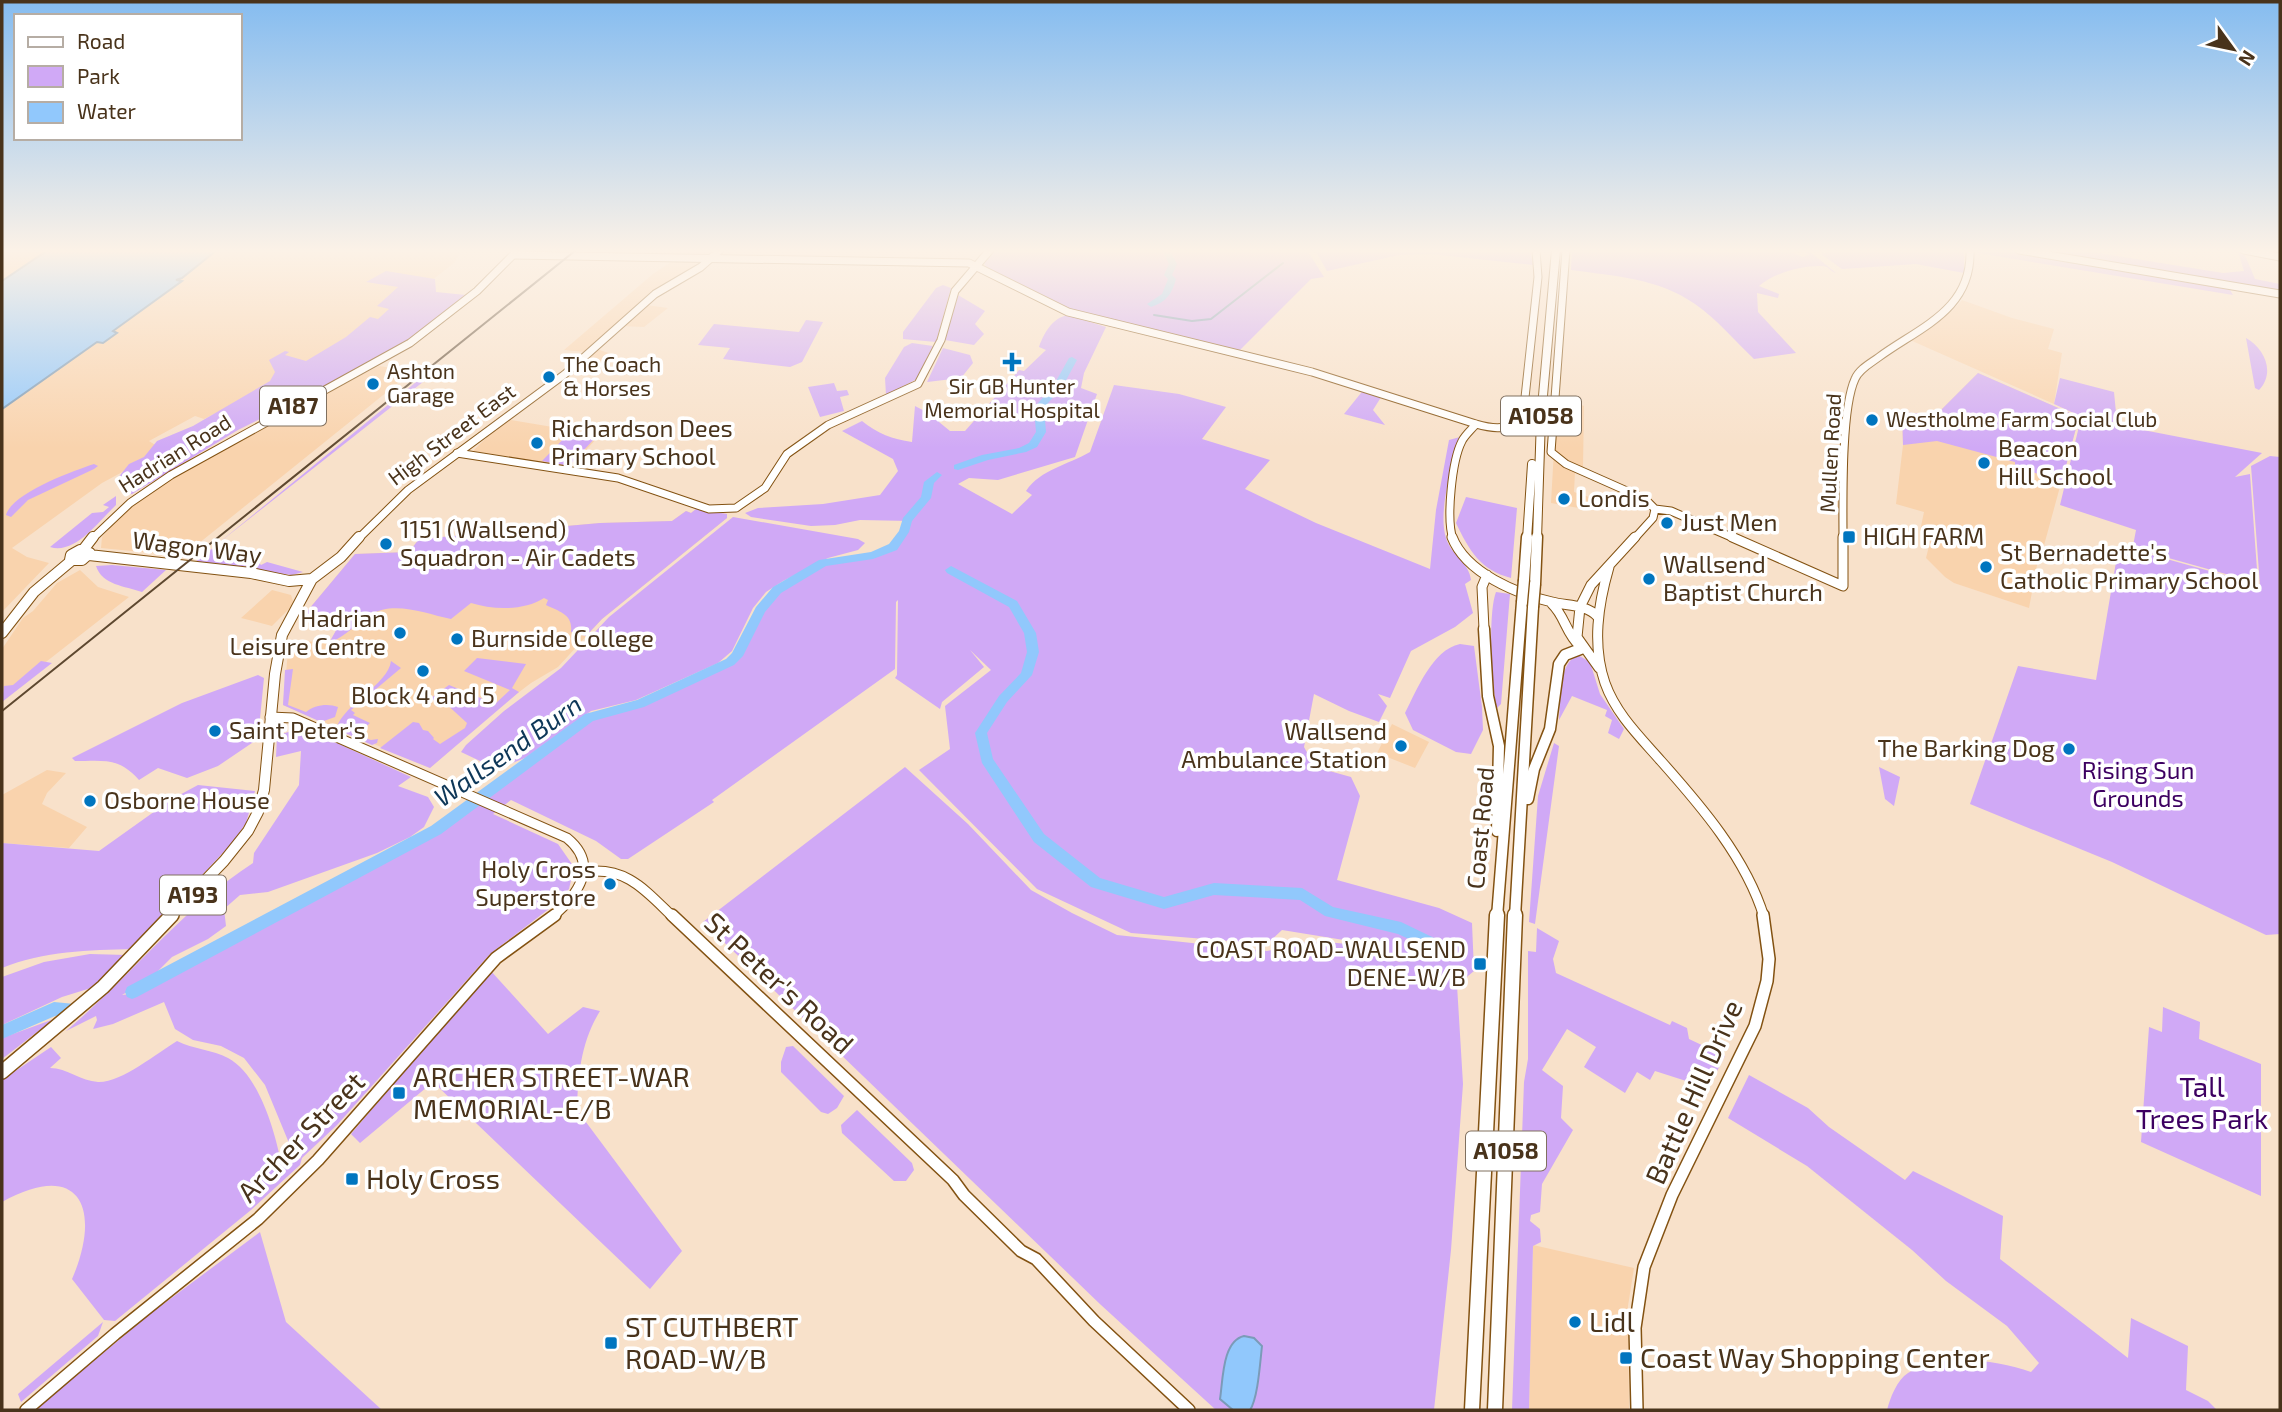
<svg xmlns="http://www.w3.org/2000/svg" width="2282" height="1412" viewBox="0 0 2282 1412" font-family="'Exo 2',sans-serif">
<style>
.built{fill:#f9d3ad}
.green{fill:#d0a9f6}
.water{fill:#91c8fc;stroke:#7b9bb8;stroke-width:2}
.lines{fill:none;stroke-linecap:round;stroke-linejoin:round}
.stream{stroke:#7b9bb8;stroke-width:2}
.river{fill:#91c8fc;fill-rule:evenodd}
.secondary-far2-casing{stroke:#835212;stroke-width:9}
.secondary-far1-casing{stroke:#835212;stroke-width:11}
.secondary-casing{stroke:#835212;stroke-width:14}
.primary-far2-casing{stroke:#835212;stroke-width:9}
.primary-far1-casing{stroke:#835212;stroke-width:12}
.primary-casing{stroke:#835212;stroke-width:16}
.highway-far2-casing{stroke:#835212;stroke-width:10}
.highway-far1-casing{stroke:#835212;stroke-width:13}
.highway-casing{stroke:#835212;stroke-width:17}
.secondary-far2{stroke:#fff;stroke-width:7}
.secondary-far1{stroke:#fff;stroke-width:9}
.secondary{stroke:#fff;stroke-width:11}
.primary-far2{stroke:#fff;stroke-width:7}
.primary-far1{stroke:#fff;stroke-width:10}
.primary{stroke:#fff;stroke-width:13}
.highway-far2{stroke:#fff;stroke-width:8}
.highway-far1{stroke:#fff;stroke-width:10}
.highway{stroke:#fff;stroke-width:14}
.tram{stroke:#5e4830;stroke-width:2}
.highway-bridge-casing{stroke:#835212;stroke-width:13;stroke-linecap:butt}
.highway-bridge{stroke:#fff;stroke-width:10}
.poi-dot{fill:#0075bf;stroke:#fff;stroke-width:2.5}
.labels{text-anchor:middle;stroke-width:7;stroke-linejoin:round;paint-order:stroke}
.far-poi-label{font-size:21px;fill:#49331b;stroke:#fff;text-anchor:start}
.far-street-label{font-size:21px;fill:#49331b;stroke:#fff}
.shield{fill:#fff;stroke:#80705f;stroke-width:2}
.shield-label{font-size:23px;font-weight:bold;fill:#49331b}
.poi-label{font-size:24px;fill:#49331b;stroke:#fff;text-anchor:start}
.street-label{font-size:24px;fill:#49331b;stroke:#fff}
.park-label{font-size:24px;fill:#3d0061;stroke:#fff}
.water-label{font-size:26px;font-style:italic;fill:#0d3758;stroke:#fff}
.near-street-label{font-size:28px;fill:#49331b;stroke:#fff}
.near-poi-label{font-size:28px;fill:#49331b;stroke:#fff;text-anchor:start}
.near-park-label{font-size:28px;fill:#3d0061;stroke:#fff}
</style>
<rect width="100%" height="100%" fill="#f8e1ca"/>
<path class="built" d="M2,250H47L2,281Z
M217,250H462L454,263L343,349L204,419L195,416L149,441L163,450L102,483L12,548L27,557L49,563L2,612V409L97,342L103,343L112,332L182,281H174L182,278Z
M689,250H735L728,258H716L677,281L646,305L668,308L644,327L619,326L597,349L614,355L595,374L567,369L585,352L564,350L653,274Z
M1962,300L2012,318L2054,329L2048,349L2062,353L2054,404L1910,340L1953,310Z
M379,366L413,371L183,556L101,548L102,537L121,515L170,479L256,428Z
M1978,373L2079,417L2043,549H2040L2029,608L1954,583L1945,577L1926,558L1932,534L1920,531L1924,512L1896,504L1903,445L1902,412L1936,415Z
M1557,396L1584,406L1583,467L1575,472L1574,492L1592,498L1584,509L1551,503Z
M505,419L600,435L570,467L473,451Z
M696,509L727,514V518L602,619L558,667L531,683L493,712L430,768L283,705L289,641L330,642L339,625L299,621L355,554L409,552L419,539L600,523L672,521L686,511L691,513Z
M80,570L98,587L129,597L19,683L2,691V649L23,618L33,611L57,583Z
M272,590L291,595L293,601L291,607L272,626L241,618Z
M1392,724L1429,742L1415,768L1377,753Z
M47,770L66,773L47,793L42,804L87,827L69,848L2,843V795Z
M1533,1245L1634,1268L1628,1306L1629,1410H1529Z"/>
<path class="green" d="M995,250H1307L1324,277L1311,279L1240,350L1070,309L986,267L984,262Z
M1315,250H1530L1533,265L1431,254L1399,255L1327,271Z
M1572,250H1786L1803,257L1809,254L1801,250H1808L1836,273C1828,270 1830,267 1823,266C1802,265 1774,273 1759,286L1779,294L1778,298L1757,293L1758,312L1796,353L1754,359C1735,341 1717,319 1695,304C1658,278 1614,276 1571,270Z
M1834,250H1964V273L1916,264L1842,269L1821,254Z
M1979,250H2005L2229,288L2233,295L1978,253Z
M2031,250H2080L2223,273L2244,271L2238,252L2244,253L2255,279L2280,284V290Z
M386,271L435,279L436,292L466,295L428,329L366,366L238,430L132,494L124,495L117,479L129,464L144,457L157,441L193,426L270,381L275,372L269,360L285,351L289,352L285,355L306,361L346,337L370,317L378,319L389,309L377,306L398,287L366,282Z
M943,285L951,288L936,342L903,339V332L936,288Z
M958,295L985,311L975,324L984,334L974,345L945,340Z
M1068,315L1106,327L1084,373L1081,388L1097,394L1075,457L998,480L969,478L958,484L1012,514L1032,495L1026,491C1041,469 1068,465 1090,452L1114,385L1179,394L1226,407L1202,439L1270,460L1245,489L1316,523L1430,569L1436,510L1449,440L1460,437L1456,444C1451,471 1438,513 1446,538C1451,555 1469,562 1471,580L1465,584L1473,613L1455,627L1411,651L1390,698L1378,694L1387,706L1379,722L1349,711L1314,694L1304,747L1315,767L1351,777L1360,796L1337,880L1439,908L1472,923L1474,971L1457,985L1463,1084L1451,1250L1434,1410H1216L1101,1305L703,922L905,767L968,824L1031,890L1072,913L1117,935L1267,951L1277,949L1278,942C1303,944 1326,940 1350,945C1368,949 1385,958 1403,963L1350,941L1282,930L1267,944L1131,933L1037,889L919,770L950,749L945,706L991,670L970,650L984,667L942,702L940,709L895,678L897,675L898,600L896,602L895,669L712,800L714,802L628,859H621L596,841L511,800L493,814L558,844L574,867L569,889L554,905L490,954L337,1125L302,1158L300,1165L251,1210L115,1321L104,1320L72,1279C102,1210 81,1158 2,1202V1080L51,1047L61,1058L50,1068C67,1068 81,1081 98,1082C121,1083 157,1053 177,1041C193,1049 213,1050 228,1058C260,1075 276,1135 282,1167L301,1158L289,1143L265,1085L244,1058L221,1046L193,1040L175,1029L164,1002L113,1024L93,1029L97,1020L96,1016L66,1031C130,977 182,909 253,863L254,853L299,785L301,751L276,757L277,736L302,727L411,777L398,786L428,797L434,807L424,827L410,837L377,853L268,892L240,895L224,909L226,926L208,939L172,957L151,978L122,995L130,994L435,832L591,718L639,706L728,665L741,654L748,634L766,605L780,591L829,563L866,559L893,550L903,537L911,521L860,520L835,525L811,526L751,517L745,513L758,508L823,504L880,495L898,471L893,459L842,431L862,421C878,434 892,439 912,442L915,406L940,419L939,422L950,431H965L1019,370L1024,371L1046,350L1039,347C1044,333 1052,318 1068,315Z
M806,320L823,322L802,362L790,367L723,359L730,348L698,345L714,324L799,332Z
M2246,338C2264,348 2276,372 2259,390L2255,388Z
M912,343L933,346L917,379L886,395L885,378L904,347Z
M943,348L970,355L973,363L961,378L927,382Z
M1978,373L2079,417L2062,481L2015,467V462L1937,441L1903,445L1902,412L1936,415Z
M421,378H428L211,549C228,555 242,554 260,555L256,559L261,565L267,562L303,572L292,575L194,563Z
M2060,378L2114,392L2117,423L2080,416L2054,404Z
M834,383L837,391L847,390L849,395L840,397L844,411L820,417L808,387Z
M1365,388L1383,394L1373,410L1385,425L1344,414Z
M2081,418L2262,453L2235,477L2250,474L2258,583L2147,552L2133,546L2136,530L2060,505Z
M571,431L597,436L569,466L542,461Z
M2270,456L2280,457V934L2266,935L2112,862L1970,804L2018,666L2096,680L2116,562L2127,548L2260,585L2251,466Z
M94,464L98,466L94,469L28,500L11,517L6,515C12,493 73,471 94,464Z
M116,496V505C99,521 75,555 50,547L92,513L103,512L109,507L103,505Z
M1466,497L1517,508L1511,578C1480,570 1469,550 1456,523Z
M696,509L727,514V518L602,619L586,636L571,632C573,614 560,612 546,605L548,600L544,598C524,611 493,610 471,603L451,619C426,614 394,600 370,615C356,624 346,636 329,643L339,625L299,621L355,554L409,552L419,539L600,523L672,521L686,511L691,513Z
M733,517L858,539L865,543L858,550L828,558L783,581L766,592L753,608L732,651L718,663L636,700L591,711L525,758L497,769L461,752L466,745L504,711L561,668L609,617Z
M112,565L166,570L142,592C125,586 102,585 96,566Z
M1496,592L1510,594L1501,704L1497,708C1491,685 1488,612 1496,592Z
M1460,644L1474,646L1482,707L1483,730L1471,754L1456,752L1413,730L1405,713C1417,690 1432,650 1460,644Z
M1578,655L1590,662L1600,694L1624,729L1619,739L1608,733L1612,720L1605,716L1607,710L1572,696L1559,720C1561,700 1558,663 1578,655Z
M477,658L526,664L512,688L519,692L430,768L380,748L413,722L419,723L423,730L428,731L434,738L433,739L440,744L465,728L467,723L443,701L438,704L431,698L449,685L495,704L510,690L464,671Z
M41,661L52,663L2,702L4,686L13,685Z
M391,661L401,668L351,710L355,713L353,715L370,723L357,735L371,740L378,739L377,743L372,745L336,729C344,703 388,685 391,661Z
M293,669L288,705L306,712C314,705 328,703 338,707L335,717L321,722L283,705L285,670Z
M258,675L264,678L258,739L218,766L187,778L158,768L139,780C119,757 103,761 75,761L72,758L182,703Z
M1554,743L1559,746L1535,924L1529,922L1538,796Z
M1879,767L1900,777L1894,806L1885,799Z
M198,785L255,791L246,823L233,842L133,949C89,950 44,951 2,968V843L99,851L172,799Z
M1537,928L1559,941L1553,959L1556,973L1670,1025L1672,1021L1687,1028L1689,1039L1725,1056L1708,1088L1655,1071L1650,1080L1637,1072L1625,1093L1584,1067L1596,1047L1567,1029L1542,1070L1563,1086L1561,1118L1573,1130L1542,1184L1540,1212L1531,1215L1530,1221L1540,1229L1541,1242L1533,1246L1529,1410H1512L1524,1082L1528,1059V951L1536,952Z
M90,954L126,955L91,988L62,997L2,1025V977L44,962Z
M490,970L548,1034L583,1007L600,1011C581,1042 578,1074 577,1110L682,1251L650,1289L433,1082L360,1143L351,1134Z
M2163,1007L2200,1022L2199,1039L2261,1064V1196L2141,1142L2149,1027L2162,1032Z
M54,1019L2,1059V1038Z
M793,1046L844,1096L837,1108L828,1114L821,1112L781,1072V1062L786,1047Z
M1749,1075L1808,1108L1829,1127L1905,1180L1913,1171L2003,1216L2000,1259L2128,1358L2131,1318L2188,1346L2186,1390L2208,1401L2217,1410H1887C1890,1398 1897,1380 1908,1373C1942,1352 1996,1360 2031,1372L2039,1363L2007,1326L1946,1281L1912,1250L1807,1166L1728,1118Z
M857,1110L912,1163L914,1170L906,1181H894L842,1133L841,1125Z
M260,1232L286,1322L382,1410H35L150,1314Z
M103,1322L98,1336L21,1402L18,1394Z"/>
<path class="water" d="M48,250H217L182,278L176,280L182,281L113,331L117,333L103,343L97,342L2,409V281Z
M1244,1336L1254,1338L1262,1346C1260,1363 1258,1398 1250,1410H1233L1220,1399C1223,1381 1222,1341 1244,1336Z"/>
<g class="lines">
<path class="stream" d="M1154,315L1192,321L1211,319L1283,263"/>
<path class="river" d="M1162,250H1170L1177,264L1172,275L1176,279C1172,294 1166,302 1151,307L1147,304L1162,294L1168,279L1164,275L1169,264Z
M1072,357L1077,360L1064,384L1044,408L1046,432L1037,447L1026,452L988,460L958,470L954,469V465L982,455L1019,448L1029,443L1036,432L1034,408L1055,383L1069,358Z
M937,472L942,475L934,483L931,498L912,521L909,532L897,550L873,559L826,566L781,593L765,612L743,656L734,665L644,707L593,721L441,834L137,997L132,999L127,997L125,992L127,987L431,826L585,714L637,700L726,659L732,653L756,607L773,587L819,560L871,552L889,544L899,531L903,518L921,497L924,482Z
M951,566L1017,601L1036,633L1039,652L1032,675L1007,702L987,733L993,759L1044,834L1100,878L1164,897L1214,883L1302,888L1333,907L1401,922L1455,948L1457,952L1455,956L1450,958L1445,956L1398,934L1325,916L1300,900L1214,895L1164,909L1091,887L1034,842L982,763L975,733L999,696L1021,673L1027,652L1024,633L1009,607L947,573L945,570Z
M54,1002L75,1004L77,1009L75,1014L55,1016L2,1039V1025Z"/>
<g class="secondary-far2-casing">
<path id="secondary-far2" d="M1566,250L1551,452L1566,464L1645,499L1655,509
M2244,250L2280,257
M515,255L969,263L1068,312L1312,372L1476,424C1493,429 1510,431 1523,416L1538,277L1536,250
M457,453L618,478L709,509L736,508L765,488L787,454L828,425L918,384L941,340L955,291L990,250
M1655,509L1671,511L1736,539
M1453,539C1446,519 1452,460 1462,441C1465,435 1472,429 1476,424
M1634,539L1653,518L1655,509
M1843,539C1843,502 1841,409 1855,379C1859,369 1871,363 1879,357C1920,327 1972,310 1970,250"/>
</g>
<g class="secondary-far1-casing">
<path id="secondary-far1" d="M1452,537C1466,573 1517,594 1552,602C1568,606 1586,604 1598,617
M1732,537L1843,586V537
M1609,567C1598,605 1592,645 1605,683C1616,714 1640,737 1661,761C1701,806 1746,858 1764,917
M1552,604C1565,616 1566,634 1580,646
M1484,629L1482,587L1487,575
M1599,668L1577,637L1580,607L1591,585L1635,537
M270,717L293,718L567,838C600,865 578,895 552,917
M584,872C626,866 645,890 673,917"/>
</g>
<g class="secondary-casing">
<path id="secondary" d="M672,915L953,1180L964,1195L1021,1251L1036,1259L1094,1321L1189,1410
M26,1410L115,1334L258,1219L318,1160L496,958L555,915
M1637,1410L1635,1328L1644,1267L1672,1195L1755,1026L1767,981L1769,959L1763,915"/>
</g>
<g class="primary-far2-casing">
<path id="primary-far2" d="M2019,250L2280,294
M92,539L130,503L171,475L410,343L477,291L518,250
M358,539L408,490L565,374L655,294L701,267L720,250"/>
</g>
<g class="primary-far1-casing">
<path id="primary-far1" d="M80,550L90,553L82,560H70L71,555Z
M83,550L93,537
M89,555L251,573L289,581L312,579
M2,633L34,592L71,561
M170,917L224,861L248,831L258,812L264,790L275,674L282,635L312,579L341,557L359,537"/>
</g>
<g class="primary-casing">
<path id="primary" d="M2,1072L103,987L172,915"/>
</g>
<g class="highway-far2-casing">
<path id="highway-far2" d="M1527,539L1532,464
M1537,539L1541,418L1556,250"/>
</g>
<g class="highway-far1-casing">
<path id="highway-far1" d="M1524,580L1527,537
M1535,584L1537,537
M1484,629L1488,696L1499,746L1497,831
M1528,799L1534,769L1550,729L1559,664L1565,655L1583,648
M1497,917L1522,602
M1515,917L1533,607"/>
</g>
<g class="highway-casing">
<path id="highway" d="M1472,1410L1497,915
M1495,1410L1515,915"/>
</g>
<use href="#secondary-far2" class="secondary-far2"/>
<use href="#secondary-far1" class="secondary-far1"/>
<use href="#secondary" class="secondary"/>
<use href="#primary-far2" class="primary-far2"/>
<use href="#primary-far1" class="primary-far1"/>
<use href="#primary" class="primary"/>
<use href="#highway-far2" class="highway-far2"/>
<use href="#highway-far1" class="highway-far1"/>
<use href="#highway" class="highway"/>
<path class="tram" d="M2,711L576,250"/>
<g class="highway-bridge-casing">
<path id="highway-bridge" d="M1522,602L1524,580
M1533,607L1535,584"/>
</g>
<use href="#highway-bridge" class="highway-bridge"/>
</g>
<linearGradient id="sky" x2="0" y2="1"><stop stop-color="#85bcf0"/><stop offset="0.56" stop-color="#fcf2e7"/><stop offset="1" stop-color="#fcf2e7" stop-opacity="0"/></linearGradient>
<rect width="2282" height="448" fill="url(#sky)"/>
<g class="poi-dot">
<path d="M1008.5 351.5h7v7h7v7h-7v7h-7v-7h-7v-7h7z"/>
<circle cx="549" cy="377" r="7"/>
<circle cx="373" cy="384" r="7"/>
<circle cx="1872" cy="420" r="7"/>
<circle cx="537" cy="443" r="7"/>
<circle cx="1984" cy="463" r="7"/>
<circle cx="1564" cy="499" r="7"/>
<circle cx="1667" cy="523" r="7"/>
<rect x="1842" y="530" width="14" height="14" rx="3.5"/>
<circle cx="386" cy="544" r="7"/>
<circle cx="1986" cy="567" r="7"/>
<circle cx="1649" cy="579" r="7"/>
<circle cx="400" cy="633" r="7"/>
<circle cx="457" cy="639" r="7"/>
<circle cx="423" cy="671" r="7"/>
<circle cx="215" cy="731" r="7"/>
<circle cx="1401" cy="746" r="7"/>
<circle cx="2069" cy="749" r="7"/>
<circle cx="90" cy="801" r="7"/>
<circle cx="610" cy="884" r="7"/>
<rect x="1473" y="957" width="14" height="14" rx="3.5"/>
<rect x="392" y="1086" width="14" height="14" rx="3.5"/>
<rect x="345" y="1172" width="14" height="14" rx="3.5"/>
<circle cx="1575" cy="1322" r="7"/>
<rect x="604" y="1336" width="14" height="14" rx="3.5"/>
<rect x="1619" y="1351" width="14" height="14" rx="3.5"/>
</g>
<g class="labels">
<g class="far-poi-label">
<text x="563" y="372">The Coach<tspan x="563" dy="24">&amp; Horses</tspan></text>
<text x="387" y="379">Ashton<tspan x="387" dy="24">Garage</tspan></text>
<text x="1012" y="394" text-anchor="middle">Sir GB Hunter<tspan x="1012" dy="24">Memorial Hospital</tspan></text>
<text x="1886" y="427">Westholme Farm Social Club</text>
</g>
<g class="far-street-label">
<text transform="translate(452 435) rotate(-37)" y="7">High Street East</text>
<text transform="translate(1831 453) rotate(-87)" y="7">Mullen Road</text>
<text transform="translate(175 454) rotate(-32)" y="7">Hadrian Road</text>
</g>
<g class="shield">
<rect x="260" y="386.5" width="66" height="39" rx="5"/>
<rect x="1501" y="396.5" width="80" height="39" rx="5"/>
<rect x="160" y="875.5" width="66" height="39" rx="5"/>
<rect x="1466" y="1131.5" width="80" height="39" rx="5"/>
</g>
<g class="shield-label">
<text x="293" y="414">A187</text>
<text x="1541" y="424">A1058</text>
<text x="193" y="903">A193</text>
<text x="1506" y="1159">A1058</text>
</g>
<g class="poi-label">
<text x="551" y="437">Richardson Dees<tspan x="551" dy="28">Primary School</tspan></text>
<text x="1998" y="457">Beacon<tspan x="1998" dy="28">Hill School</tspan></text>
<text x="1578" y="507">Londis</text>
<text x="1681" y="531">Just Men</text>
<text x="400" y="538">1151 (Wallsend)<tspan x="400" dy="28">Squadron - Air Cadets</tspan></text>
<text x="1863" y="545">HIGH FARM</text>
<text x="2000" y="561">St Bernadette's<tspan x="2000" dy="28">Catholic Primary School</tspan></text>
<text x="1663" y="573">Wallsend<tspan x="1663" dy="28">Baptist Church</tspan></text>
<text x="386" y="627" text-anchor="end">Hadrian<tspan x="386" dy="28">Leisure Centre</tspan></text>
<text x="471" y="647">Burnside College</text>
<text x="423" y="704" text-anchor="middle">Block 4 and 5</text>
<text x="229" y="739">Saint Peter's</text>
<text x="1387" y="740" text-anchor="end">Wallsend<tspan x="1387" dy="28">Ambulance Station</tspan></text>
<text x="2055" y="757" text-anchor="end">The Barking Dog</text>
<text x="104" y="809">Osborne House</text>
<text x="596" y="878" text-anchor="end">Holy Cross<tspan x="596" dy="28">Superstore</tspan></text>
<text x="1466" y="958" text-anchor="end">COAST ROAD-WALLSEND<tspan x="1466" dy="28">DENE-W/B</tspan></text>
</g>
<g class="street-label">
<text transform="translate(197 548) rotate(7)" y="8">Wagon Way</text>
<text transform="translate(1481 828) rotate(-85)" y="8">Coast Road</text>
</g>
<g class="park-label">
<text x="2138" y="779">Rising Sun<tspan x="2138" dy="28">Grounds</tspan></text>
</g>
<g class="water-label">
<text transform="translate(508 751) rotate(-35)" y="9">Wallsend Burn</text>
</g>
<g class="near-street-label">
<text transform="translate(779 983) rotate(43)" y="10">St Peter's Road</text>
<text transform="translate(1694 1092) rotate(-66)" y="10">Battle Hill Drive</text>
<text transform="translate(301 1137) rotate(-46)" y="10">Archer Street</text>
</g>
<g class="near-poi-label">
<text x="413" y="1087">ARCHER STREET-WAR<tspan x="413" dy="32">MEMORIAL-E/B</tspan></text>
<text x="366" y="1189">Holy Cross</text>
<text x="1589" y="1332">Lidl</text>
<text x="625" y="1337">ST CUTHBERT<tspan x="625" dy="32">ROAD-W/B</tspan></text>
<text x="1640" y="1368">Coast Way Shopping Center</text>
</g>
<g class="near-park-label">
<text x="2202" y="1097">Tall<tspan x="2202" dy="32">Trees Park</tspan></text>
</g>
</g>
<rect width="2282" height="1412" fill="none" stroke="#49331b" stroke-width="7"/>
<rect x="14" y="14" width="228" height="126" fill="#ffffff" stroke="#b6ada4" stroke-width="2"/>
<rect x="28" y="37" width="35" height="10" fill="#ffffff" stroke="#b6ada4" stroke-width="2"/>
<text x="77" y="49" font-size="21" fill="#49331b">Road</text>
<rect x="28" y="66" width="35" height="21" fill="#d0a9f6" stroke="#b6ada4" stroke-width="2"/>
<text x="77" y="84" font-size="21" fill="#49331b">Park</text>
<rect x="28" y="102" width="35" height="21" fill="#91c8fc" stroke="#b6ada4" stroke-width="2"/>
<text x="77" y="119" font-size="21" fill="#49331b">Water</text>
<g transform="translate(2233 49) rotate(123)" stroke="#ffffff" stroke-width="5" paint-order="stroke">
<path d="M0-5L12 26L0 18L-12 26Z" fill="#49331b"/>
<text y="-10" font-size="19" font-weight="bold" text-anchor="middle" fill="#49331b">N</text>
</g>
</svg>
